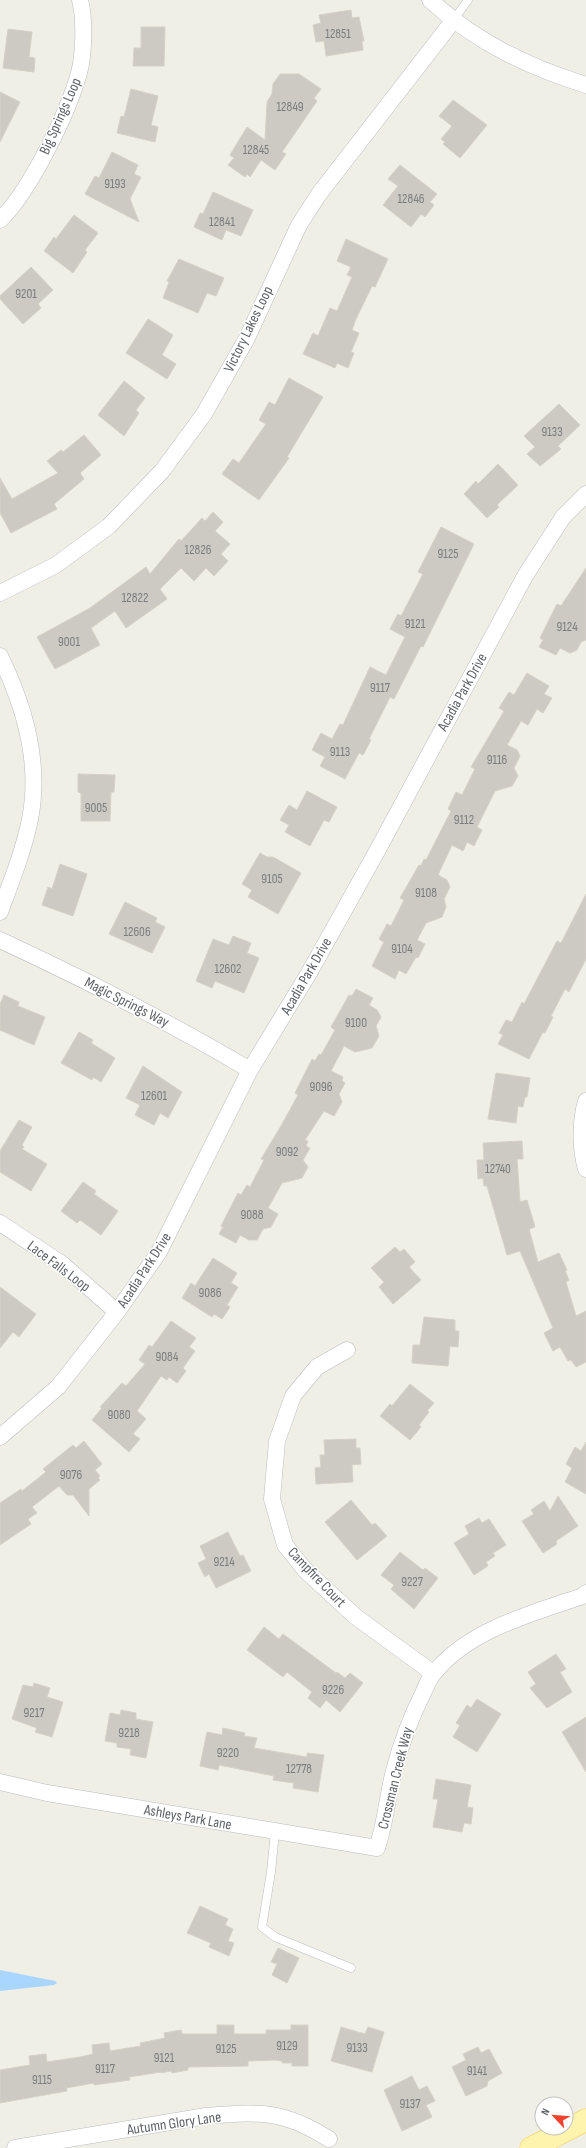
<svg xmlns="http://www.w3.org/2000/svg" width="586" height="2148" viewBox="0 0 586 2148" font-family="'Sofia Sans Condensed',sans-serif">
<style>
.water{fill:#a8d6ff}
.building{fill:#cccac3;stroke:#d6d1c4}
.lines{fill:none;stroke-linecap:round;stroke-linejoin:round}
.service-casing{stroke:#b9bcc0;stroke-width:9}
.minor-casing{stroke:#b9bcc0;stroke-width:17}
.primary-casing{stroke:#f6cf5a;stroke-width:23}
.service{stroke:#fff;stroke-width:8}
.minor{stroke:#fff;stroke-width:16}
.primary{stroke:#fff4ad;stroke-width:22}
.labels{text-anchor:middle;stroke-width:3;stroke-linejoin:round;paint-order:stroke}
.number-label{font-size:13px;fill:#7a7c7e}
.street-label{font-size:15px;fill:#5e6267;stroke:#fff}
</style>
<rect width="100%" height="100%" fill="#f0efe6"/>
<path class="water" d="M0,1970L55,1981L57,1983L54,1985L0,1991Z"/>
<path class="building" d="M351,10L352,18L359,17L364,41H362L363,50L326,56L324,41L316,42L313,25L321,23L319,15Z
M141,27H165L164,66H133L134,48H141Z
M8,29L32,32L29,57L35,58L34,72L3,68Z
M280,74H299L321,89L314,98L317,101L282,152L286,154L275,170L261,160L250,177L247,174L245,177L228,165L234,158L230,155L247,127L265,140L267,102L272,94L273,84Z
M131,89L158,96L151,125L158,127L155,142L117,133L121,116L124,117Z
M0,92L20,102L0,142Z
M453,100L487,125L460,158L443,144L445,142L441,139L452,126L439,116Z
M112,152L138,165L134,174L141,177L130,199L139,222L85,194L95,176L99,178Z
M400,165L437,194L430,202L434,205L425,217L421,214L411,227L383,205L398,186L388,179Z
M213,192L253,210L241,236L226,230L222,240L194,227L200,213L203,214Z
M74,215L98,233L85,250L87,252L73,273L44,251L54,237L56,239Z
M346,239L388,259L375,287L372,286L356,319L352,330L359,333L351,352L354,353L348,368L337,363L335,368L303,354L313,333L318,336L330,308L337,311L352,277L347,275L351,267L337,261Z
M179,259L224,278L216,296L207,293L198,313L163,298L169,282L167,281Z
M31,267L53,290L38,304L41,308L23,324L0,299V296Z
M148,319L173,335L162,355L176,364L167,379L126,353Z
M289,378L323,397L287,457L289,458L259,500L222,474L233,459L239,463L266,424L259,420L269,402L275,405Z
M124,381L145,398L136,410L139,413L124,436L98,415Z
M559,404L580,425L558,446L561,449L540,466L527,454L535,447L524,436Z
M84,435L101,455L80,473L84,479L54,504L57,509L11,533L0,513V478L12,499L58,473L47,461L61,450L63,452Z
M498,464L518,485L497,505L499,507L487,518L464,494L476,481L478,484Z
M213,512L223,522L215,531L230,544L221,554L228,561L214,576L206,568L194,581L181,568L160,589L167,599L126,628L115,611L91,628L100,645L55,669L37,637L90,608L146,567L150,574L179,539L181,541L202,518L205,521Z
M441,527L474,544L423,647L421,646L394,699L390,697L369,739L371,740L363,755L359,753L345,779L320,766L325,757L312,750L321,733L332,739L340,724L343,725L370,667L386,675L405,637L390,629L398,614L401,616L423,574L418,572Z
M586,568V640L581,642L577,650L570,653L560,648L556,655L539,647L543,640L540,638L557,604L561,606Z
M527,673L549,686L544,694L552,698L543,713L537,709L528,725L521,721L507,745L517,750L520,756L514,768L518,776L512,786L495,791L477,827L482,830L474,846L467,842L463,851L452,845L438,875L447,880L450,887L444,899L446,907L442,917L426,923L417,940L425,944L418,958L416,957L406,974L399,970L395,979L372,966L384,942L379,939L387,924L391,926L404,900L400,898L419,865L421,866L424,859L426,860L451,811L448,809L456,792L462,795L475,769L471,767L504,711L499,708L509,692L514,695Z
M78,774L115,775L114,792H111L110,821H81V793L78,792Z
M307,791L337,807L329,822L324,820L310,846L285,832L289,825L280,820L289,805L297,810Z
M260,853L267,857H273L301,873L278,914L248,897L252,890L242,884Z
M60,864L87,874L73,916L42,905L48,887L52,889Z
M586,894V959L569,992L565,989L551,1016L553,1017L545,1033L543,1032L529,1059L498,1044L503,1035L499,1033L506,1020L512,1022L522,1002L524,1004L557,941L561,943Z
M125,902L157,918L155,922L165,927L152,953L109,934Z
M233,936L251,943L247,953L259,958L244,993L215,981L212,988L196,981L213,939L229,945Z
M356,989L373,998L369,1005L377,1010L381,1017L376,1026L379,1036L372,1048L355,1052L344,1046L331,1071L343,1077L342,1081L345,1083L339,1094L342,1102L334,1116L324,1111L305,1140L308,1141L306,1146L310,1148L303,1160L308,1167L302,1178L282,1183L268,1208L278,1214L271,1227L263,1229L257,1240H249L240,1235L236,1243L219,1234L223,1227L221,1226L238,1193L241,1195L247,1185L250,1187L264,1160L261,1159L281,1126L298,1095L295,1093L312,1059L315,1061L319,1054L321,1055L335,1030L331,1027L349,995L352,996Z
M4,995L19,1002L18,1006L45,1017L34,1045L0,1030V1004Z
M79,1032L93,1040L91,1043L115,1058L101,1082L93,1077L92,1080L61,1063Z
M143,1066L182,1092L168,1118L160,1113L154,1125L135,1115L140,1105L126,1098Z
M496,1073L530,1078L527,1097H525L523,1107L518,1106L516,1123L488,1119Z
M19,1120L32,1127L22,1145L24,1147L22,1149L47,1164L31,1191L0,1172V1151Z
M522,1141L523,1159H517L520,1202L527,1200L535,1227L529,1229L538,1262L559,1253L567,1270L565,1271L569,1280L566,1282L576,1316L586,1311V1362L576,1367L571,1360L568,1361L560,1347L553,1351L544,1333L553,1328L520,1251L507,1255L487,1186H484L483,1178L478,1179L477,1160H484L483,1143Z
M83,1182L96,1191L94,1194L118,1211L101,1235L80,1220L77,1223L61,1211Z
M395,1247L400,1252L404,1249L415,1262L409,1267L421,1280L393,1304L379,1287L384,1282L371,1268Z
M213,1258L237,1273L231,1283L238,1287L227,1305L230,1307L222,1319L214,1314L212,1317L182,1298L191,1283L195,1286Z
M0,1287L36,1314L19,1337L13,1332L0,1348Z
M424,1317L455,1320V1331H459L458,1347L450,1346L448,1366L412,1363L413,1345H420Z
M171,1321L196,1338L189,1347L195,1351L183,1368L186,1371L177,1383L169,1377L167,1380L161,1376L137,1411L146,1419L133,1434L140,1439L129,1452L92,1420L102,1408L100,1407L122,1383L126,1386L145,1364L139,1360L149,1345L152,1347Z
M410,1384L434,1403L427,1411L429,1412L419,1425L421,1427L410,1440L380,1416L390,1404L392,1406Z
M356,1439V1448H360L361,1464L352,1465L353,1482L316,1484L315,1468L321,1467L320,1455H325L324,1440Z
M84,1441L102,1464L95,1470L100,1476L98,1478L100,1480L89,1489V1516L73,1495H67L59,1486L32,1507L37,1513L28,1519L31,1524L0,1545V1503L21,1489L22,1491L46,1472L43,1469L73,1445L76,1448Z
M586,1442V1494L565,1482L572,1468L566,1464L575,1447L581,1451Z
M558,1496L578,1526L556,1541L557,1544L543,1553L522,1521L534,1514L531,1510L544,1501L550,1511Z
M351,1500L372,1525L375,1523L387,1536L357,1560L325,1522Z
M479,1518L482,1523L489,1519L506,1545L493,1553L495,1556L486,1562L488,1566L474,1575L454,1543L469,1534L465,1526Z
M228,1532L240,1556L243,1555L251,1571L216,1588L209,1574L205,1577L198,1563L206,1559L200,1546Z
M400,1552L423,1570L425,1568L438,1578L414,1609L391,1589L394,1585L381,1575Z
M264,1627L279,1639L283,1634L336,1673L337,1672L345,1678L350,1673L363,1683L340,1712L326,1700L320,1708L308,1698L312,1692L287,1672L283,1677L247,1650Z
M556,1654L566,1669L560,1672L572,1692L547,1708L530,1688L536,1684L528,1672Z
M34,1683L50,1688L47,1697L63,1702L52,1737L35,1732L37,1728L12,1719L23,1685L33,1687Z
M477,1699L501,1714L477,1752L453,1737L460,1725L456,1723L467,1705L471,1708Z
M121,1710L136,1713V1719L153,1722L146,1758L130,1755L131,1749L117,1747V1743L105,1741L110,1713L120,1715Z
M586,1717V1772L562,1732Z
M223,1728L245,1733L244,1736L257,1738L254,1748L307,1757V1753L324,1755L318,1792L293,1788L294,1783L273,1780L274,1776L219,1765L218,1770L200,1766L207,1732L222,1735Z
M436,1779L471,1785L467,1807L473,1808L471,1824L464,1823L462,1832L433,1827L438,1799H433Z
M200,1906L228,1919L225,1925L233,1929L228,1941L234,1943L229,1956L209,1947L211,1943L187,1933Z
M278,1948L299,1958L287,1983L272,1975L277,1964L271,1962Z
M217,2025H234V2034H266V2030H291V2025H308V2066H292V2063H282V2061L275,2060L248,2061V2066L188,2067V2070L172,2073L171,2071L161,2073V2072L129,2077L130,2080L94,2085V2083L66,2088L67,2091L0,2103V2070L30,2065L29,2056L46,2054L47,2062L80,2057L93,2054L92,2045L109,2043L110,2051L141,2046L140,2043L165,2038L164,2033L181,2030L182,2034H217Z
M341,2027L365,2034L368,2027L384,2032L372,2072L331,2061Z
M478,2047L481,2053L489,2049L502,2073L488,2081L487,2086L466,2096L452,2067L466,2060L463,2054Z
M412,2076L419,2090L427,2086L435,2101L426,2105L432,2117L402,2131L384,2090Z"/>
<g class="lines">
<g class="service-casing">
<path id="service" d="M453,21L468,0
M275,1832L271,1872L262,1927L275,1937L351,1968"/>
</g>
<g class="minor-casing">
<path id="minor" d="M430,0C476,42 528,67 586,85
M0,220C30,191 68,113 79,73C84,54 85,19 80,0
M0,593L56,565L109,526L162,471L204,414L247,338L299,225L319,194L453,21
M0,656C25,707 41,763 30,819C24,850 11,882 0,912
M0,940C86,980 169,1022 250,1070
M586,1101C580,1122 580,1148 586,1169
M0,1223L62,1264L117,1312
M347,1350L317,1367L293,1396L277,1441L272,1499L285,1545L305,1570L356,1617L433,1673
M0,1437L58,1387L117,1312L159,1252L250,1070L309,973L376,853L525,576L563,517L586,494
M0,1782L47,1793L377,1848C386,1822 387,1796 394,1771C401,1743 411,1717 424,1691C427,1685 429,1678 434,1673C468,1630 533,1613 583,1596L586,1593
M15,2148L206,2116C259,2112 282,2109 329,2139"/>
</g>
<g class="primary-casing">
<path id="primary" d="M531,2148L586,2120"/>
</g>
<use href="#service" class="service"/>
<use href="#minor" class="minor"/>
<use href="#primary" class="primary"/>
</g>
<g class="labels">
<g class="number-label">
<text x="338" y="38">12851</text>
<text x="290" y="111">12849</text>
<text x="256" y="154">12845</text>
<text x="115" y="188">9193</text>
<text x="411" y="203">12846</text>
<text x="222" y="226">12841</text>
<text x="26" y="298">9201</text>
<text x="552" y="436">9133</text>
<text x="198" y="554">12826</text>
<text x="448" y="558">9125</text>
<text x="135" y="602">12822</text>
<text x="415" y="628">9121</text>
<text x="567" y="631">9124</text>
<text x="69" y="646">9001</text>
<text x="380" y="692">9117</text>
<text x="340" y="756">9113</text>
<text x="497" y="764">9116</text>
<text x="96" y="812">9005</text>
<text x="464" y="824">9112</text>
<text x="272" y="883">9105</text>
<text x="426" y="897">9108</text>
<text x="137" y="936">12606</text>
<text x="402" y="953">9104</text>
<text x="228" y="973">12602</text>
<text x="356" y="1027">9100</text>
<text x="321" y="1091">9096</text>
<text x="154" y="1100">12601</text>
<text x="287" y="1156">9092</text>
<text x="498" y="1173">12740</text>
<text x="252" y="1219">9088</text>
<text x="210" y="1297">9086</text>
<text x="167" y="1361">9084</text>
<text x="119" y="1419">9080</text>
<text x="71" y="1479">9076</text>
<text x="224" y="1566">9214</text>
<text x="412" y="1586">9227</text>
<text x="333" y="1694">9226</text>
<text x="34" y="1717">9217</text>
<text x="129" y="1737">9218</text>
<text x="228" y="1757">9220</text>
<text x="299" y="1773">12778</text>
<text x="287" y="2050">9129</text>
<text x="357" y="2052">9133</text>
<text x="226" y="2053">9125</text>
<text x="164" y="2062">9121</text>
<text x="105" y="2073">9117</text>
<text x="477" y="2075">9141</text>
<text x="42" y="2084">9115</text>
<text x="410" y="2108">9137</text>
</g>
<g class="street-label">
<text transform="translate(60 116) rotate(-66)" y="5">Big Springs Loop</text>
<text transform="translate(248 329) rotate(-64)" y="5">Victory Lakes Loop</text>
<text transform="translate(462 692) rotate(-61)" y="5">Acadia Park Drive</text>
<text transform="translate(306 976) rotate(-60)" y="5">Acadia Park Drive</text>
<text transform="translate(127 1002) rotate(27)" y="5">Magic Springs Way</text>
<text transform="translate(59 1266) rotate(37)" y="5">Lace Falls Loop</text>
<text transform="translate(144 1270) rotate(-57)" y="5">Acadia Park Drive</text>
<text transform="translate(317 1577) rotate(46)" y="5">Campfire Court</text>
<text transform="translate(395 1778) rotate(-76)" y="5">Crossman Creek Way</text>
<text transform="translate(188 1817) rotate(10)" y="5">Ashleys Park Lane</text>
<text transform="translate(174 2123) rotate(-8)" y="5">Autumn Glory Lane</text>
</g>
</g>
<g transform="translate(554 2116) rotate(296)"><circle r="19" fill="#ffffff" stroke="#bfc0c2"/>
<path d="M0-3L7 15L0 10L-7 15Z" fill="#ef432e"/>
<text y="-6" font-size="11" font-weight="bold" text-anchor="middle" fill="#5e6267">N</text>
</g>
</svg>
